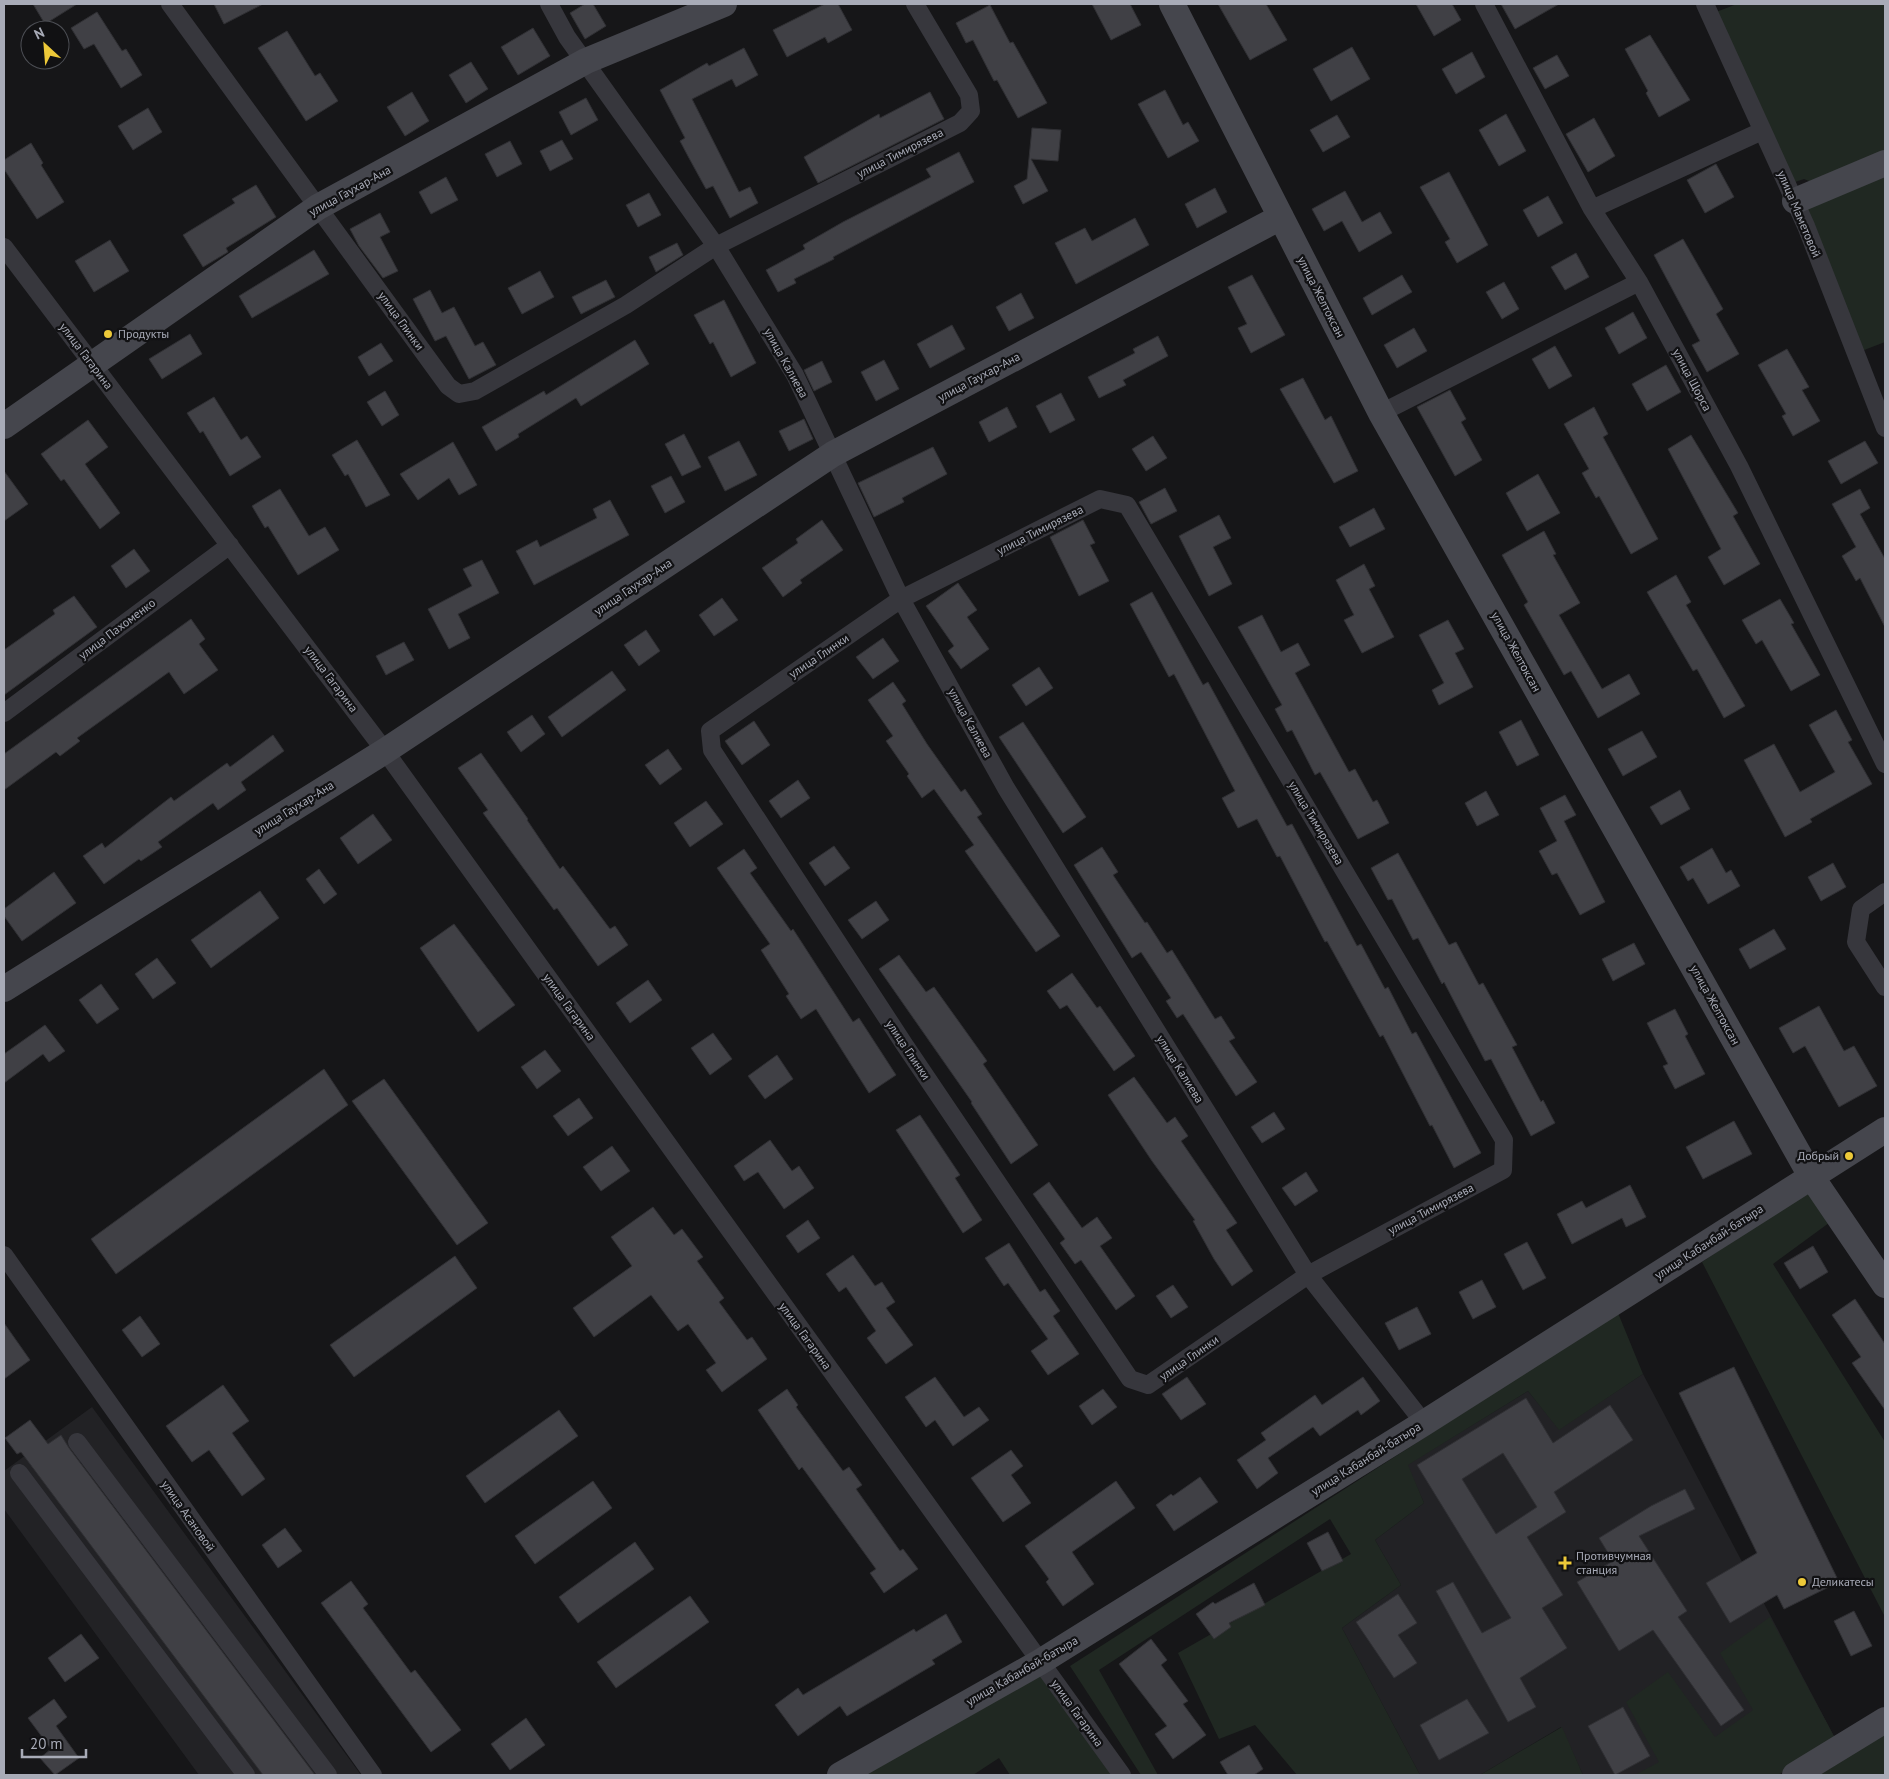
<svg xmlns="http://www.w3.org/2000/svg" width="1889" height="1779" viewBox="0 0 1889 1779" font-family="'PT Sans',sans-serif">
<style>
.built{fill:#222225}
.green{fill:#202822}
.building{fill:#404045;stroke:#303034;fill-rule:evenodd}
.lines{fill:none;stroke-linecap:round;stroke-linejoin:round}
.street{stroke:#37373d;stroke-width:18}
.secondary{stroke:#45464d;stroke-width:26}
.poi-dot{fill:#edc939;stroke:#111113;stroke-width:2}
.labels{text-anchor:middle;stroke-width:4.5;stroke-linejoin:round;paint-order:stroke}
.street-label{font-size:12px;fill:#a8abb7;stroke:#111113}
.poi-label{font-size:12px;fill:#a8abb7;stroke:#111113;text-anchor:start}
</style>
<rect width="100%" height="100%" fill="#161618"/>
<path class="built" d="M1643,1374L1836,1740L1778,1775H1583L1561,1727L1480,1775H1420L1342,1628L1401,1585L1375,1540L1424,1503L1407,1465L1528,1391L1559,1429Z
M92,1407L361,1775H199L4,1509V1471Z"/>
<path class="green" d="M1737,4H1885V154L1819,185L1804,179L1795,182L1716,12Z
M1885,175V342L1859,352L1801,209Z
M1809,1190L1833,1220L1773,1264L1885,1442V1617L1702,1262Z
M1618,1313L1643,1374L1559,1430L1528,1391L1408,1465L1424,1503L1375,1540L1401,1585L1342,1628L1420,1775H1297L1255,1725L1219,1739L1178,1653L1351,1554L1330,1519L1099,1670L1158,1775H1141L1070,1666Z
M1770,1617L1836,1740L1778,1775H1635L1659,1762L1626,1702L1668,1672L1715,1737L1753,1710L1720,1653Z
M1038,1671L1115,1775H1010L999,1758L973,1775H856Z
M1562,1727L1583,1775H1480Z
M1885,1734V1775H1816Z"/>
<path class="building" d="M33,4H77L45,24Z
M214,4H263L224,24Z
M585,4H593L606,26L585,39L570,13Z
M825,4H838L852,30L828,43L825,37L787,57L773,30Z
M1092,4H1130L1141,25L1111,40Z
M1218,4H1266L1287,40L1250,60Z
M1416,4H1452L1461,20L1434,36Z
M1501,4H1559L1515,29Z
M990,5L1010,43L1013,42L1047,103L1018,118L997,80L994,81L973,40L966,43L956,23Z
M97,12L122,51L126,49L142,75L121,88L94,44L84,49L71,28Z
M533,28L550,56L518,75L501,47Z
M287,31L315,76L320,73L338,101L306,121L258,48Z
M1650,35L1690,100L1659,117L1646,93L1648,91L1625,49Z
M1352,47L1370,79L1331,101L1313,69Z
M744,48L758,75L736,87L732,79L692,99L739,192L750,187L758,203L730,218L713,186L706,189L689,158L680,141L685,138L660,90L707,63L709,66Z
M1472,52L1485,77L1456,94L1442,69Z
M1557,55L1569,76L1545,89L1533,68Z
M471,62L488,89L466,103L449,75Z
M1165,90L1183,125L1188,122L1199,141L1168,158L1138,104Z
M412,92L429,121L405,136L387,107Z
M930,92L944,119L818,183L804,157L879,114L880,118Z
M586,98L598,120L571,135L559,112Z
M148,108L162,132L133,150L118,126Z
M1506,114L1526,151L1499,166L1479,130Z
M1337,115L1350,137L1323,152L1310,130Z
M1594,118L1615,156L1588,172L1566,134Z
M1032,128L1061,130L1058,161L1031,159L1048,191L1023,204L1014,186L1027,179Z
M562,140L573,159L550,171L540,151Z
M510,141L522,164L497,177L485,154Z
M31,143L43,163L41,165L64,202L37,219L4,169V160Z
M959,152L974,182L833,257L834,259L794,279L796,283L778,292L766,270L805,249L803,245L843,222L931,177L926,169Z
M1716,164L1734,197L1705,213L1687,180Z
M1449,172L1488,245L1457,263L1445,242L1450,239L1420,187Z
M446,177L458,200L431,214L419,192Z
M256,185L276,217L226,248L228,252L203,267L183,235L235,203L232,199Z
M1215,188L1227,212L1197,228L1185,204Z
M1345,191L1362,222L1380,212L1392,233L1359,252L1342,221L1324,231L1312,209Z
M649,193L661,215L638,227L626,205Z
M1548,196L1563,223L1538,237L1523,210Z
M380,213L390,232L380,237L398,271L383,278L359,246L350,229Z
M1135,218L1149,245L1076,284L1055,243L1085,228L1092,241Z
M1683,239L1723,309L1716,314L1739,354L1707,372L1692,345L1700,341L1654,255Z
M110,240L129,271L94,292L75,261Z
M677,243L683,255L656,272L649,257Z
M314,250L329,274L252,318L239,296Z
M1576,253L1589,277L1565,290L1551,267Z
M540,271L554,297L522,314L508,288Z
M1252,275L1285,335L1251,353L1238,328L1247,324L1228,287Z
M1402,275L1412,292L1372,315L1363,298Z
M606,280L615,297L581,314L572,297Z
M1504,282L1519,309L1502,319L1486,292Z
M430,290L442,313L454,307L475,346L483,342L496,365L469,379L446,336L435,341L413,299Z
M1021,293L1034,318L1009,331L996,307Z
M724,300L756,363L731,377L713,342L710,344L694,315Z
M1633,312L1647,338L1619,354L1605,328Z
M952,325L965,349L930,368L917,344Z
M1414,328L1427,351L1397,368L1384,345Z
M190,334L202,354L162,379L149,359Z
M1158,336L1168,356L1123,380L1126,385L1099,398L1088,377L1135,353L1133,349Z
M635,340L649,364L581,406L576,398L518,434L519,437L496,451L482,427L544,391L546,395Z
M381,343L393,361L369,376L358,357Z
M1555,346L1572,376L1549,389L1532,359Z
M1787,349L1809,387L1802,390L1820,421L1793,436L1782,416L1786,414L1758,365Z
M884,360L899,389L876,401L861,372Z
M822,361L832,382L814,391L804,370Z
M1666,365L1681,392L1647,411L1632,384Z
M1303,378L1325,420L1331,416L1358,471L1334,483L1280,389Z
M1450,390L1466,419L1461,422L1482,460L1455,476L1417,407Z
M385,391L399,415L382,426L367,402Z
M1061,393L1075,420L1050,433L1036,406Z
M214,397L241,440L247,436L261,457L230,476L203,431L200,433L187,413Z
M1007,407L1017,427L989,442L979,422Z
M1594,407L1608,434L1603,437L1658,539L1631,554L1599,496L1596,498L1582,473L1589,469L1564,424Z
M804,419L813,439L789,451L779,431Z
M88,420L108,447L85,464L120,513L100,529L64,479L61,481L41,454Z
M684,434L701,467L682,476L665,444Z
M1691,435L1738,513L1733,516L1760,564L1724,585L1708,557L1721,549L1668,449Z
M1153,436L1167,458L1146,471L1132,449Z
M357,440L390,495L366,507L348,474L345,476L332,455Z
M739,441L757,475L725,491L708,457Z
M1865,441L1878,463L1841,484L1828,461Z
M453,442L477,485L459,495L449,478L418,500L400,474Z
M933,447L947,474L902,498L904,502L874,517L858,483Z
M4,471L28,504L4,521Z
M1538,474L1560,513L1527,531L1506,493Z
M671,476L685,502L665,513L651,486Z
M1165,488L1177,511L1151,524L1139,502Z
M280,489L309,536L325,527L339,550L298,575L268,526L265,528L252,506Z
M1860,489L1870,508L1860,514L1885,559V627L1860,578L1856,581L1842,556L1856,547L1832,504Z
M610,500L629,535L534,585L516,551L537,540L540,547L597,518L593,509Z
M1374,508L1385,529L1350,547L1339,527Z
M1219,515L1231,538L1213,547L1232,584L1209,596L1179,536Z
M822,520L843,550L800,580L802,583L783,597L762,568L798,543L796,539Z
M1083,520L1095,543L1090,545L1109,581L1079,596L1050,537Z
M1544,531L1556,554L1553,555L1580,603L1559,615L1602,689L1629,674L1640,694L1598,718L1571,671L1564,675L1524,605L1528,602L1502,555Z
M134,549L150,571L126,588L111,566Z
M482,560L499,593L458,614L470,638L449,649L428,609L472,586L463,569Z
M1364,564L1375,586L1369,589L1394,637L1362,653L1344,620L1354,615L1336,580Z
M1676,575L1691,602L1686,605L1745,706L1724,718L1697,669L1693,671L1647,592Z
M958,583L977,610L967,617L989,649L961,669L948,651L954,646L926,606Z
M1152,592L1203,685L1208,682L1287,826L1292,824L1357,946L1361,944L1385,989L1388,987L1412,1034L1416,1032L1481,1153L1454,1168L1432,1125L1430,1126L1383,1035L1380,1037L1327,941L1325,942L1280,856L1277,857L1257,819L1238,828L1222,798L1235,791L1174,674L1169,677L1130,604Z
M74,596L97,627L4,695V650L55,614L53,610Z
M722,598L738,620L714,636L699,615Z
M1780,599L1794,623L1791,624L1820,675L1791,691L1762,640L1756,644L1742,620Z
M1262,615L1281,652L1298,643L1310,665L1295,673L1349,772L1355,769L1373,802L1377,800L1389,823L1358,839L1320,772L1315,775L1292,730L1287,732L1275,709L1282,705L1238,627Z
M191,619L205,639L199,644L218,670L184,694L169,672L77,738L80,741L60,756L56,752L4,790V754Z
M1448,620L1464,649L1455,653L1473,687L1439,705L1432,690L1444,683L1419,635Z
M646,630L660,651L639,666L624,645Z
M883,638L899,661L873,679L856,657Z
M404,642L414,660L386,675L376,656Z
M1039,667L1053,688L1026,706L1012,685Z
M612,671L626,690L562,737L548,717Z
M893,682L906,701L902,704L927,744L961,792L965,789L982,814L977,817L1060,936L1036,952L965,851L974,845L934,789L922,798L907,776L909,774L886,741L893,736L868,700Z
M1836,710L1852,740L1848,742L1872,784L1810,819L1812,822L1785,837L1744,760L1774,744L1800,792L1835,772L1809,725Z
M532,715L545,734L521,752L507,732Z
M1521,720L1539,755L1517,766L1499,732Z
M754,721L770,745L742,765L725,741Z
M1023,722L1086,817L1063,833L999,737Z
M1642,731L1657,757L1623,776L1608,749Z
M273,735L284,751L241,782L246,790L218,810L213,803L158,842L162,847L141,861L139,859L104,884L83,856L102,843L105,848L171,797L174,801L227,763L230,767Z
M668,749L682,769L660,785L645,765Z
M481,753L528,819L527,820L560,869L563,866L610,929L615,926L628,945L598,966L557,908L554,910L483,813L488,810L458,768Z
M798,780L810,798L781,818L769,801Z
M1680,790L1690,809L1661,825L1650,807Z
M1486,791L1499,815L1477,826L1465,803Z
M1565,795L1576,815L1564,821L1605,902L1580,915L1557,873L1552,875L1539,851L1557,841L1540,808Z
M706,801L723,824L690,847L674,823Z
M373,814L392,840L358,864L340,838Z
M834,846L850,868L825,886L809,863Z
M1102,847L1118,872L1113,875L1145,923L1147,922L1167,953L1172,950L1215,1019L1221,1016L1235,1038L1229,1041L1257,1082L1236,1096L1183,1014L1177,1018L1166,1001L1171,998L1141,952L1132,958L1074,865Z
M1712,848L1726,873L1731,870L1740,886L1708,904L1693,878L1688,881L1680,867Z
M744,849L757,868L750,873L791,931L793,929L853,1022L859,1018L896,1075L869,1093L816,1009L801,1019L786,996L789,994L761,950L770,944L717,868Z
M1398,853L1449,945L1456,942L1479,985L1483,983L1517,1045L1512,1047L1541,1102L1543,1100L1555,1123L1531,1136L1491,1059L1485,1061L1444,982L1442,984L1418,938L1413,940L1392,899L1388,900L1371,868Z
M1833,863L1846,887L1821,901L1808,877Z
M319,869L337,894L324,904L306,879Z
M54,872L76,903L22,941L4,916V909Z
M260,891L279,918L211,968L191,940Z
M876,901L889,920L862,939L848,920Z
M454,924L515,1005L478,1032L420,948Z
M1774,929L1786,949L1750,969L1739,949Z
M1634,943L1645,964L1613,981L1602,959Z
M899,955L926,992L934,987L987,1061L983,1064L1038,1145L1011,1164L971,1103L972,1102L879,969Z
M157,958L176,983L153,999L135,974Z
M1072,973L1097,1008L1100,1006L1135,1056L1114,1071L1067,1005L1060,1009L1047,991Z
M648,980L662,1000L630,1023L616,1003Z
M101,984L119,1009L97,1024L79,1000Z
M1819,1006L1844,1051L1854,1046L1877,1086L1839,1107L1805,1046L1793,1053L1779,1028Z
M1675,1009L1688,1034L1685,1036L1705,1074L1675,1089L1663,1066L1668,1064L1647,1023Z
M45,1025L65,1051L49,1062L43,1054L4,1083V1054Z
M713,1033L732,1059L710,1075L691,1048Z
M545,1050L561,1071L537,1089L521,1067Z
M777,1055L793,1079L765,1099L748,1076Z
M324,1069L348,1105L116,1274L91,1239Z
M1134,1077L1167,1123L1175,1117L1188,1136L1181,1141L1237,1223L1226,1230L1253,1271L1232,1286L1214,1259L1193,1221L1195,1220L1152,1161L1108,1095Z
M384,1079L488,1223L457,1245L352,1101Z
M579,1098L593,1118L568,1136L553,1116Z
M1274,1112L1285,1129L1262,1143L1251,1127Z
M920,1115L960,1175L955,1178L982,1220L963,1233L896,1130Z
M1734,1121L1752,1154L1703,1179L1686,1147Z
M770,1140L792,1171L799,1166L814,1188L784,1209L758,1172L744,1181L734,1166Z
M612,1146L630,1171L601,1191L583,1167Z
M1306,1172L1318,1191L1295,1206L1282,1188Z
M1049,1182L1082,1228L1097,1217L1112,1238L1100,1246L1135,1296L1116,1310L1081,1260L1075,1264L1060,1243L1065,1239L1033,1194Z
M1630,1185L1646,1217L1626,1227L1622,1218L1572,1244L1557,1214L1582,1201L1586,1208Z
M653,1207L674,1235L682,1229L703,1257L697,1261L724,1298L719,1302L747,1340L752,1337L767,1359L722,1392L706,1370L716,1363L688,1324L678,1331L651,1295L594,1337L573,1308L632,1266L611,1237Z
M808,1220L820,1238L798,1253L786,1236Z
M1527,1242L1546,1278L1523,1290L1504,1254Z
M1009,1243L1040,1292L1045,1289L1060,1311L1053,1316L1079,1354L1048,1375L1031,1351L1048,1339L1008,1283L1004,1286L985,1258Z
M1813,1246L1828,1272L1800,1289L1784,1263Z
M853,1255L875,1286L882,1282L895,1302L886,1308L913,1345L886,1364L867,1338L876,1331L846,1287L839,1292L826,1274Z
M455,1256L477,1288L354,1377L330,1345Z
M1482,1280L1496,1307L1473,1319L1459,1292Z
M1173,1285L1188,1307L1171,1318L1156,1296Z
M1855,1299L1885,1344V1410L1852,1363L1861,1357L1832,1315Z
M1417,1307L1431,1334L1399,1350L1385,1323Z
M140,1316L160,1344L142,1357L122,1330Z
M4,1323L30,1360L4,1379Z
M1734,1367L1839,1582L1784,1609L1777,1595L1730,1623L1706,1583L1757,1553L1679,1393Z
M935,1377L964,1417L979,1407L989,1420L953,1446L935,1420L926,1427L905,1397Z
M1187,1377L1206,1404L1181,1420L1162,1394Z
M1363,1377L1380,1401L1361,1415L1358,1410L1320,1436L1313,1427L1268,1458L1278,1473L1257,1489L1237,1460L1266,1440L1261,1433L1315,1395L1322,1405Z
M223,1385L249,1421L232,1433L265,1479L242,1496L209,1450L192,1462L166,1426Z
M787,1389L798,1405L796,1407L843,1471L849,1467L862,1485L856,1489L900,1551L903,1549L918,1569L884,1593L870,1573L876,1569L802,1467L799,1470L758,1410Z
M1103,1389L1117,1407L1092,1425L1079,1406Z
M1526,1398L1553,1443L1610,1405L1633,1440L1554,1492L1566,1512L1527,1537L1563,1595L1542,1608L1567,1648L1520,1678L1536,1707L1508,1722L1436,1591L1453,1582L1482,1633L1511,1618L1417,1465ZM1503,1453L1537,1507L1496,1534L1462,1479Z
M559,1410L578,1436L485,1503L466,1476Z
M30,1420L48,1444L61,1435L69,1448L315,1775H263L21,1452L17,1454L5,1438Z
M1011,1450L1023,1466L1011,1475L1031,1503L1003,1522L971,1478Z
M1200,1477L1218,1502L1174,1531L1156,1505L1171,1494L1173,1496Z
M593,1481L612,1508L535,1564L515,1536Z
M1116,1481L1135,1508L1072,1552L1094,1584L1063,1606L1046,1582L1049,1579L1025,1546Z
M1685,1489L1695,1509L1639,1536L1687,1611L1678,1617L1744,1710L1721,1726L1653,1630L1619,1651L1577,1582L1613,1561L1599,1538L1651,1506Z
M285,1528L302,1551L278,1568L262,1545Z
M1328,1532L1343,1561L1322,1571L1307,1543Z
M635,1542L654,1569L578,1623L559,1597Z
M351,1581L368,1604L363,1608L411,1673L415,1670L461,1730L431,1752L321,1603Z
M1254,1583L1265,1605L1229,1623L1231,1627L1214,1639L1196,1614L1213,1602L1215,1604Z
M1398,1594L1417,1623L1398,1635L1417,1663L1394,1678L1356,1622Z
M690,1596L709,1622L616,1688L597,1662Z
M1854,1611L1872,1646L1851,1656L1834,1621Z
M946,1614L962,1642L932,1660L935,1664L847,1716L840,1706L798,1736L775,1705L798,1688L803,1695L914,1629L916,1632Z
M81,1634L99,1658L65,1682L48,1658Z
M1151,1639L1167,1660L1161,1665L1188,1701L1183,1704L1206,1735L1173,1759L1155,1734L1167,1726L1119,1664Z
M54,1699L67,1717L56,1726L79,1758L55,1775L40,1758L51,1749L28,1718Z
M1467,1699L1489,1733L1439,1760L1420,1725Z
M1623,1707L1650,1756L1615,1775L1588,1726Z
M526,1718L545,1745L510,1770L491,1744Z
M1249,1745L1263,1769L1254,1775H1228L1220,1762Z"/>
<g class="lines">
<path class="street" d="M170,4L448,386L459,394L475,391L626,305L716,246L960,123L971,111L969,95L915,4
M549,4L567,37L716,246L795,375L901,599L1006,788L1308,1275L1424,1423
M1484,4L1592,209L1639,282L1739,466L1885,764
M1705,4L1806,226L1885,428
M1592,209L1762,131
M4,247L385,751L1122,1775
M1381,413L1639,282
M1100,499L1127,505L1504,1140L1503,1170L1308,1275L1148,1385L1130,1379L904,1044L712,750L710,731L901,599Z
M4,713L230,545
M1885,892L1861,909L1856,942L1885,987
M4,1255L373,1775
M77,1442L328,1775
M19,1473L246,1775"/>
<path class="secondary" d="M1172,4L1381,413L1811,1176L1885,1285
M1795,201L1885,163
M4,426L318,207L586,61L724,4
M4,989L385,751L833,454L1281,217
M840,1775L1040,1662L1424,1423L1885,1130
M1795,1775L1885,1720"/>
</g>
<g class="poi-dot">
<circle cx="108" cy="334" r="5"/>
<circle cx="1849" cy="1156" r="5"/>
<path d="M1562.5 1555.5h5v5h5v5h-5v5h-5v-5h-5v-5h5z"/>
<circle cx="1802" cy="1582" r="5"/>
</g>
<g class="labels">
<g class="street-label">
<text transform="translate(900 153) rotate(-27)" y="4">улица Тимирязева</text>
<text transform="translate(350 191) rotate(-29)" y="4">улица Гаухар-Ана</text>
<text transform="translate(1799 214) rotate(67)" y="4">улица Маметовой</text>
<text transform="translate(1321 297) rotate(63)" y="4">улица Желтоксан</text>
<text transform="translate(401 321) rotate(54)" y="4">улица Глинки</text>
<text transform="translate(86 356) rotate(53)" y="4">улица Гагарина</text>
<text transform="translate(786 363) rotate(61)" y="4">улица Калиева</text>
<text transform="translate(979 377) rotate(-28)" y="4">улица Гаухар-Ана</text>
<text transform="translate(1692 380) rotate(62)" y="4">улица Щорса</text>
<text transform="translate(1040 530) rotate(-27)" y="4">улица Тимирязева</text>
<text transform="translate(633 587) rotate(-34)" y="4">улица Гаухар-Ана</text>
<text transform="translate(117 629) rotate(-37)" y="4">улица Пахоменко</text>
<text transform="translate(1516 652) rotate(61)" y="4">улица Желтоксан</text>
<text transform="translate(819 656) rotate(-34)" y="4">улица Глинки</text>
<text transform="translate(331 679) rotate(53)" y="4">улица Гагарина</text>
<text transform="translate(970 723) rotate(61)" y="4">улица Калиева</text>
<text transform="translate(294 808) rotate(-32)" y="4">улица Гаухар-Ана</text>
<text transform="translate(1316 823) rotate(59)" y="4">улица Тимирязева</text>
<text transform="translate(1715 1005) rotate(61)" y="4">улица Желтоксан</text>
<text transform="translate(569 1007) rotate(54)" y="4">улица Гагарина</text>
<text transform="translate(908 1050) rotate(56)" y="4">улица Глинки</text>
<text transform="translate(1180 1069) rotate(58)" y="4">улица Калиева</text>
<text transform="translate(1431 1209) rotate(-28)" y="4">улица Тимирязева</text>
<text transform="translate(1709 1242) rotate(-33)" y="4">улица Кабанбай-батыра</text>
<text transform="translate(805 1336) rotate(54)" y="4">улица Гагарина</text>
<text transform="translate(1189 1358) rotate(-35)" y="4">улица Глинки</text>
<text transform="translate(1366 1459) rotate(-32)" y="4">улица Кабанбай-батыра</text>
<text transform="translate(188 1516) rotate(55)" y="4">улица Асановой</text>
<text transform="translate(1022 1671) rotate(-30)" y="4">улица Кабанбай-батыра</text>
<text transform="translate(1077 1713) rotate(54)" y="4">улица Гагарина</text>
</g>
<g class="poi-label">
<text x="118" y="338">Продукты</text>
<text x="1839" y="1160" text-anchor="end">Добрый</text>
<text x="1576" y="1560">Противчумная<tspan x="1576" dy="14">станция</tspan></text>
<text x="1812" y="1586">Деликатесы</text>
</g>
</g>
<rect width="1889" height="1779" fill="none" stroke="#a8abb7" stroke-width="10"/>
<g transform="translate(45 45) rotate(334)"><circle r="24" fill="#111113" stroke="#4d4f55"/>
<path d="M0-4L9 19L0 12L-9 19Z" fill="#edc939"/>
<text y="-8" font-size="14" font-weight="bold" text-anchor="middle" fill="#a8abb7">N</text>
</g>
<path d="M22 1749v8h64v-8" fill="none" stroke="#a8abb7" stroke-width="2.5"/>
<text x="30" y="1749" font-size="15" fill="#a8abb7" stroke="#111113" stroke-width="4" paint-order="stroke">20 m</text>
</svg>
